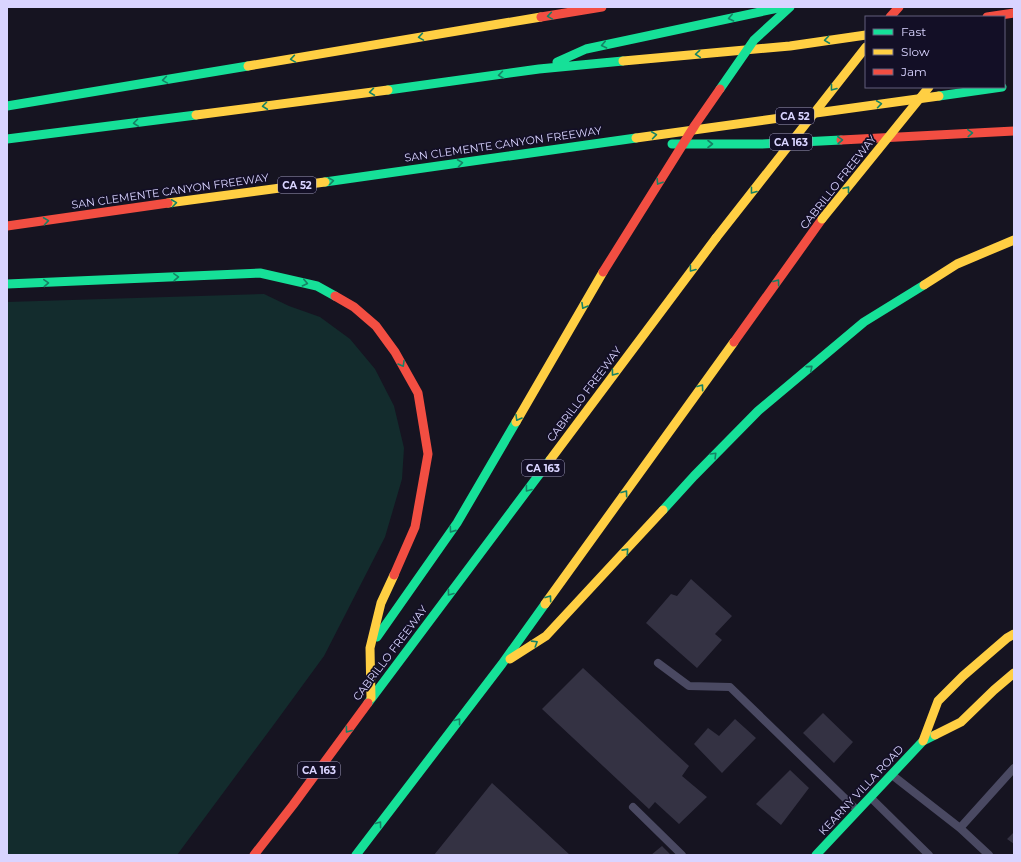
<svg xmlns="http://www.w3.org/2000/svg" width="1021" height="862" viewBox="0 0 1021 862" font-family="Montserrat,sans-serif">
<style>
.grass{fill:#132c2d}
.building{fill:#343243}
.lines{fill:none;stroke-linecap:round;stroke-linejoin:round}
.lane{stroke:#4a4962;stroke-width:8}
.fast{stroke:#16e098;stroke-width:9}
.slow{stroke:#ffcf43;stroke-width:9}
.jam{stroke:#f24e42;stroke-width:9}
.fast-bridge{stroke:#16e098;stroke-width:9}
.slow-bridge{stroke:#ffcf43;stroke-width:9}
.jam-bridge{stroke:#f24e42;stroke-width:9}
.oneway{stroke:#158265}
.labels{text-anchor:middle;stroke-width:3.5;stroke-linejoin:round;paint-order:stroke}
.shield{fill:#130f26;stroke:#9e99be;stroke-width:1}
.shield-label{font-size:10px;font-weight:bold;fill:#d9d4ff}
.street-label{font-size:11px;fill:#d9d4ff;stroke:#130f26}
</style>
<rect width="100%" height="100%" fill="#161421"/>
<path class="grass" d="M264,294L289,306L320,317L350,339L375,369L394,406L404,448L402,479L385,537L324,656L275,723L177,855H7V302Z"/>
<path class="building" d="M691,579L732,616L715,634L722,640L697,668L646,623L671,594L677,596Z
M583,668L689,766L682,776L707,797L679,824L655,802L649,809L542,709Z
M823,713L853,742L834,763L803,733Z
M735,719L756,738L722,773L694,744L708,728L719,736Z
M790,770L809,788L781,825L756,804Z
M492,783L570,855H434Z
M1014,832V844L1007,839Z
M662,846L671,855H651Z"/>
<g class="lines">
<path class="lane" d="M658,663L689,686L730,687L857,810
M892,775L960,828L989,855
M871,798L929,855
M633,807L682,855
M960,828L1014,768"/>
<path class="fast" d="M557,62L586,49L783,7
M388,90L539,69L623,61
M939,96L1002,87
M7,106L248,66
M7,139L196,115
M672,144H762L841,140
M325,182L636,138
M7,284L260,273L317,286L335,296
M663,510L694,476L758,411L864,322L924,285
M377,637L457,523L516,422
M368,703L550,460
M356,855L502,664L545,604
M816,855L923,741L935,735"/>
<path class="slow" d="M623,61L790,46L866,35
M248,66L541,17
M196,115L388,90
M636,138L939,96
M168,203L325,182
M924,285L957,264L1014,240
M516,422L603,272
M550,460L716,238
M545,604L734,342
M510,659L546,636L663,510
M371,698L370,648L381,603L394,575
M935,735L961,722L994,690L1014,673
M923,741L938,701L963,676L1007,638L1014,634"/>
<path class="jam" d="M541,17L602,7
M890,17L899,7
M987,17L1014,13
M841,140L1014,131
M7,226L168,203
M335,296L354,307L376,326L395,352L418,393L428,454L415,527L394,575
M734,342L822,219
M254,855L293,805L368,703"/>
<path class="fast-bridge" d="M720,89L754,40L790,7"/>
<path class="slow-bridge" d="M822,219L929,87
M716,238L866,47"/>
<path class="jam-bridge" d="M603,272L695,125L720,89"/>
</g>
<defs><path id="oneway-chevron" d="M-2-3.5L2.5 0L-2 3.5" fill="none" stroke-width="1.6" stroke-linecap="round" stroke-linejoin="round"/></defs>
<g class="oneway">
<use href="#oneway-chevron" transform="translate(550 16) rotate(171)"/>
<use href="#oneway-chevron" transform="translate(731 18) rotate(168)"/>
<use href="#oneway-chevron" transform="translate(421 37) rotate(171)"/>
<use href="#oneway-chevron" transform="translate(827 40) rotate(172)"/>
<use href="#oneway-chevron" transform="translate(604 45) rotate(168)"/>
<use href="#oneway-chevron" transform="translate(698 54) rotate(175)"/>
<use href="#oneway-chevron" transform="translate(293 59) rotate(171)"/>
<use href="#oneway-chevron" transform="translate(501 75) rotate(172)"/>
<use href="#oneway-chevron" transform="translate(165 80) rotate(171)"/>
<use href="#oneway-chevron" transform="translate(833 88) rotate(128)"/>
<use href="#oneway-chevron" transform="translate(372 92) rotate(172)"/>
<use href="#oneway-chevron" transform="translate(879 104) rotate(-8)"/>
<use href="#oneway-chevron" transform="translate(265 106) rotate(173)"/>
<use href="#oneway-chevron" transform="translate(136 123) rotate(173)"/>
<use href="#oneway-chevron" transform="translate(970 133) rotate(-3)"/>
<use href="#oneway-chevron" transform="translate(654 135) rotate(-8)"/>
<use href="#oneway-chevron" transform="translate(840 140) rotate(-3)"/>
<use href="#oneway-chevron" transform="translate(710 144)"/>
<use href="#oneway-chevron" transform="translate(460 163) rotate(-8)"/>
<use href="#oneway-chevron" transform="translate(331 181) rotate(-8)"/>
<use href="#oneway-chevron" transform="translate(659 182) rotate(122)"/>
<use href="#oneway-chevron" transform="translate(847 189) rotate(-51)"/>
<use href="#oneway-chevron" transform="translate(753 191) rotate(128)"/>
<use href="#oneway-chevron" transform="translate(174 203) rotate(-8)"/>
<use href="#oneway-chevron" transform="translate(46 221) rotate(-8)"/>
<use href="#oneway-chevron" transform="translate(692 269) rotate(127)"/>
<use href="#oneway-chevron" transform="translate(176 277) rotate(-3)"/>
<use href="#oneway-chevron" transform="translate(777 282) rotate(-54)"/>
<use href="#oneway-chevron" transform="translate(46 283) rotate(-3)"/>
<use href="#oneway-chevron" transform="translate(305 283) rotate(12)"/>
<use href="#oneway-chevron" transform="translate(584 306) rotate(120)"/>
<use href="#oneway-chevron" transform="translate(402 364) rotate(60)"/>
<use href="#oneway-chevron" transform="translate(810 368) rotate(-40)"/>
<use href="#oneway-chevron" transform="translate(614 373) rotate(127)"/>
<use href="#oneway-chevron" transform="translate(701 387) rotate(-54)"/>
<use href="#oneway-chevron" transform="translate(518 418) rotate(120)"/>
<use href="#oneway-chevron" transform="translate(714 455) rotate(-45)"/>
<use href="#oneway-chevron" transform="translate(528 489) rotate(127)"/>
<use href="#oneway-chevron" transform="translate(625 493) rotate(-54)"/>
<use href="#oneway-chevron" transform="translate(452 530) rotate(125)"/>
<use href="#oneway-chevron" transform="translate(626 551) rotate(-48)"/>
<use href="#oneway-chevron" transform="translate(450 593) rotate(127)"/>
<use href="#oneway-chevron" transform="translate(549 598) rotate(-54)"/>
<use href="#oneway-chevron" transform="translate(535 643) rotate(-32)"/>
<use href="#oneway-chevron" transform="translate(458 721) rotate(-53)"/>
<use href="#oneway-chevron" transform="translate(348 730) rotate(126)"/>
<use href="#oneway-chevron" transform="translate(379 824) rotate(-53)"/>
</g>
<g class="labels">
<g class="shield">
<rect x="776" y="108" width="38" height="16" rx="3"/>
<rect x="770" y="134" width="42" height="16" rx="3"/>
<rect x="278" y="177" width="38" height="16" rx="3"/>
<rect x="522" y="460" width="42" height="16" rx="3"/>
<rect x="298" y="762" width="42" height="16" rx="3"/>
</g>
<g class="shield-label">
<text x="795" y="120">CA 52</text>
<text x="791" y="146">CA 163</text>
<text x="297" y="189">CA 52</text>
<text x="543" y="472">CA 163</text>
<text x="319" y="774">CA 163</text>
</g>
<g class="street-label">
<text transform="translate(503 144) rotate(-8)" y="4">SAN CLEMENTE CANYON FREEWAY</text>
<text transform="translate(838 182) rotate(-52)" y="4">CABRILLO FREEWAY</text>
<text transform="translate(170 191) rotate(-8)" y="4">SAN CLEMENTE CANYON FREEWAY</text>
<text transform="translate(584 394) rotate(-53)" y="4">CABRILLO FREEWAY</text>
<text transform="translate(390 653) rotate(-53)" y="4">CABRILLO FREEWAY</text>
<text transform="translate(861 790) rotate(-47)" y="4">KEARNY VILLA ROAD</text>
</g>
</g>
<rect width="1021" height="862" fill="none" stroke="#d9d4ff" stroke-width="16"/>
<rect x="865" y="16" width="140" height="72" fill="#130f26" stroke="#625e7d"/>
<rect x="873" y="29" width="20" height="6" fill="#16e098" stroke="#625e7d"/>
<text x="901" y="36" font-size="12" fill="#d9d4ff">Fast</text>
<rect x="873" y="49" width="20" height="6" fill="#ffcf43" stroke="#625e7d"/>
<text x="901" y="56" font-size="12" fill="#d9d4ff">Slow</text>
<rect x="873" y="69" width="20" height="6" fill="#f24e42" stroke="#625e7d"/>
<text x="901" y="76" font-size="12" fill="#d9d4ff">Jam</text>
</svg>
